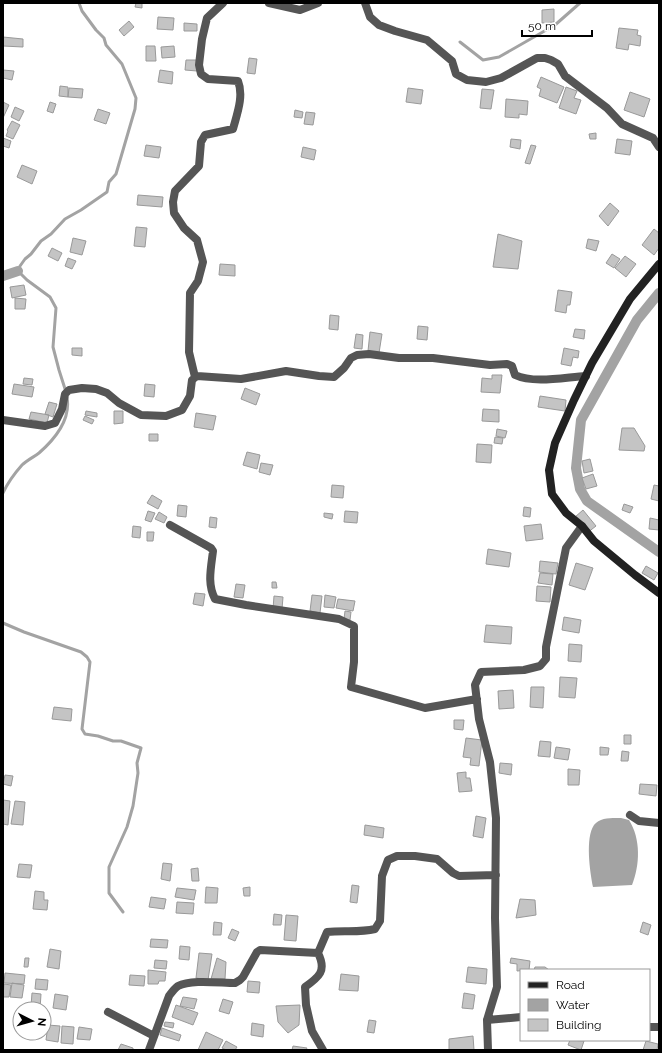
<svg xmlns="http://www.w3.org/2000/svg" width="662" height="1053" viewBox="0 0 662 1053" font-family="Raleway,sans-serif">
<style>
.water{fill:#a3a3a3}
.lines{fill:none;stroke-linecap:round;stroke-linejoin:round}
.stream{stroke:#a3a3a3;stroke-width:3}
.canal{stroke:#a3a3a3;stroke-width:10}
.building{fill:#c4c4c4;stroke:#999}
.street{stroke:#555;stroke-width:8}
.secondary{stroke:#222;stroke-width:8}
</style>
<rect width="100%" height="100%" fill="#fff"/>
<path class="water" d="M621,818L629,820C641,839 640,865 632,885L593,887C590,872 585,838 594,825C600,817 613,818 621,818Z"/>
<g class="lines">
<path class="stream" d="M460,42L483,60L499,57L555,25L580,3
M66,392L59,370L53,347L56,308L50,297L27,280L18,271L20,266L25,259L31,254L41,241L51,234L65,219L81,210L107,192L109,182L116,174L135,109L136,98L122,64L106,45L104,38L96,30L82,11L79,3
M3,493C8,482 14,474 22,465C27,460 34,457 39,453C55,439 71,419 67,397
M3,623L24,632L81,652L87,657L90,662L82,729L85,734L98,736L113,741H121L141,748L137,763L138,773L133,806L127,827L109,867V893L123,912"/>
<path class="canal" d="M3,276L18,271
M659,293L637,320L581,420L576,468L580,489L587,501L659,552"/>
</g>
<path class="building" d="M136,3H142V8L135,7Z
M554,9V22L542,23V10Z
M158,17L174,18L173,30L157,29Z
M129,21L134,27L124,36L119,30Z
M184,23L197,24V31H184Z
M619,28L638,30L637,35L641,36L640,46L629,44L628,50L616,48Z
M3,37L23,39V47L3,46Z
M146,46H155L156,61H146Z
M174,46L175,57L162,58L161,47Z
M249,58L257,59L255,74L247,73Z
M186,60H198L197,71L185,70Z
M3,70L14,71L12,80L3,78Z
M160,70L173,72L172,84L158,82Z
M541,77L564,87L557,103L539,96L541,89L537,87Z
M60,86L68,87V97L59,96Z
M566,87L577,91L574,98L581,100L576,114L559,108Z
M69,88L83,89L82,98L68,97Z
M408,88L423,90L421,104L406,102Z
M482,89L494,90L491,109L480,108Z
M630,92L650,99L644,117L624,110Z
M506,99L528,101L527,115L519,114V118L505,117Z
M3,102L9,105L3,118Z
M50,102L56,104L53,113L47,111Z
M15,107L24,111L19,121L11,117Z
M98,109L110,113L106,124L94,120Z
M295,110L303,112L302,118L294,117Z
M306,112L315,113L313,125L304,124Z
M12,121L20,125L13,139L6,136L8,131L7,130Z
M596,133V139H590L589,134Z
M3,138L11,141L9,148L3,146Z
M511,139L521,140L520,149L510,147Z
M617,139L632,141L630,155L615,153Z
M146,145L161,147L159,158L144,156Z
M531,145L536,146L530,164L525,163Z
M303,147L316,150L314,160L301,157Z
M22,165L37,171L32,184L17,177Z
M138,195L163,197L162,207L137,205Z
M610,203L619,211L608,226L599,216Z
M136,227L147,228L145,247L134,246Z
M654,229L659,233V248L654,255L642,245Z
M498,234L522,241L518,269L493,267Z
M73,238L86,241L82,255L70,252Z
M588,239L599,241L596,251L586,248Z
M52,248L62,253L58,261L48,256Z
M612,254L620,259L614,268L606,263Z
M625,256L636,264L626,277L615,268Z
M68,258L76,261L72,269L65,266Z
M220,264L235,265V276L219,275Z
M24,285L26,295L12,298L10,287Z
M558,290L572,292L570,305H567L566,313L555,311Z
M15,298L26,299L25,309H15Z
M330,315L339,316L338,330L329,329Z
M418,326L428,327L427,340L417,339Z
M575,329L585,330L584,339L573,337Z
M370,332L382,334L379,353L368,351Z
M356,334L363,335L362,349L354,348Z
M72,348H82V356L72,355Z
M564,348L579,351L578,358L573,357L571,366L561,364Z
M492,375H502L500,393L481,392L482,378L492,379Z
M24,378L33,379L32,385L23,384Z
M14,384L34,387L32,397L12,394Z
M145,384L155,385L154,397L144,396Z
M245,388L260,394L256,405L241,399Z
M540,396L566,400L565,411L538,407Z
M49,402L57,404L53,417L45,414Z
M483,409L499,410V422L482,421Z
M86,411L97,413V417L85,415Z
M114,411H123V423L114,424Z
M31,412L49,415L47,423L29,419Z
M196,413L216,416L213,430L194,427Z
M85,416L94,420L92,424L83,420Z
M622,428H634L645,446L644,451L619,450Z
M497,429L507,431L505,438L496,436Z
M149,434H158V441H149Z
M495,437L503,438L502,444L494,443Z
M477,444L492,445L491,463L476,462Z
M247,452L260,455L257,469L243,465Z
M590,459L593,471L584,473L582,461Z
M261,463L273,465L270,475L259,472Z
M593,474L597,486L586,489L582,478Z
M332,485L344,486L343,498L331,497Z
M654,485L659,486V501L651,499Z
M152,495L162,501L158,509L147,503Z
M624,504L633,507L630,513L622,510Z
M178,505L187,506L186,517L177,516Z
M524,507L531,508L530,517L523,516Z
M583,510L596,526L587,533L575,517Z
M148,511L155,513L151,522L145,520Z
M345,511L358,512L357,523L344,522Z
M159,512L167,517L164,523L155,519Z
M324,513L333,514L332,519L324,517Z
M210,517L217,518L216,528L209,527Z
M650,518L659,520V530L649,529Z
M541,524L543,539L526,541L524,526Z
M133,526L141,527L140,538L132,537Z
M147,532H154L153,541H147Z
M488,549L511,553L509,567L486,564Z
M540,561L558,563L556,574L539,572Z
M576,563L593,568L585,590L569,585Z
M646,566L658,573L654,580L642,573Z
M540,573L553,574L552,585L538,583Z
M272,582H276L277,588H272Z
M236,584L245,585L243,598L234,597Z
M537,586L551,587L550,602L536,601Z
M195,593L205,594L203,606L193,604Z
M312,595L322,596L320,613L310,611Z
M325,595L336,597L334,608L324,607Z
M274,596L283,597L282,609H273Z
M338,599L355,601L353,611L336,608Z
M345,611L351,612L350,620L344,619Z
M564,617L581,620L579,633L562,630Z
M486,625L512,627L511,644L484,642Z
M569,644L582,645L581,662L568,661Z
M560,677L577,678L575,698L559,697Z
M531,687H544L543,708L530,707Z
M513,690L514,708L499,709L498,691Z
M54,707L72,709L71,721L52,719Z
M454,720H464L463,730L454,729Z
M624,735H631V744H624Z
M466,738L482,740L479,766L470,765L471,758L463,757Z
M540,741L551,742L550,757L538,756Z
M556,747L570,749L568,760L554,758Z
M600,747L609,748L608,755H600Z
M622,751L629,752L628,761H621Z
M500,763L512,764L511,775L499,773Z
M568,769L580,770L579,785H568Z
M466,772V778H470L472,791L459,792L457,773Z
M5,775L13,776L11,786L3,784Z
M640,784L657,785L656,796L639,794Z
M3,800L10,801L8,825L3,824Z
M15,801L25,802L23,825L11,824Z
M476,816L486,818L483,838L473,836Z
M365,825L384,828L383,838L364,835Z
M163,863L172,864L170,881L161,879Z
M19,864L32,865L30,878L17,877Z
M198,868L199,881H192L191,869Z
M352,885L359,886L357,903L350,902Z
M206,887L218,888L217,903H205Z
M250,887V896H244L243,888Z
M177,888L196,890L194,900L175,897Z
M35,891L44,892V900H48L47,910L33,909Z
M151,897L166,899L164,909L149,907Z
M520,899L535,900L536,915L516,918Z
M177,902L194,903L193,914L176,913Z
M274,914L282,915L281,925H273Z
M286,915L298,916L296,941L284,940Z
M214,922L222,923L221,935H213Z
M643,922L651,925L648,935L640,932Z
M232,929L239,932L235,941L228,938Z
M151,939L168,940L167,948L150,947Z
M180,946L190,947L189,960L179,959Z
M50,949L61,951L59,969L47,967Z
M199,953L212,954L208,980L196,978Z
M25,958H29L28,967H24Z
M217,958L226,962L225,979H211Z
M511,958L530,961L529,970L517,971V964L510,963Z
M155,960L167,961L166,969L154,968Z
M468,967L487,969L486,984L466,982Z
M535,967H545L549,970H534Z
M148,970L166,972L165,981H159L158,984H148Z
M5,973L25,975L24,984L4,983Z
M341,974L359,976L358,991L339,990Z
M130,975L145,976L144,986L129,985Z
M36,979L48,980L47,990L35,989Z
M248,981L260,982L259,993L247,992Z
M12,983L24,985L22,998L10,997Z
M4,984L11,985L9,997H3Z
M32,993L41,994L40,1009H25V1006H31Z
M464,993L475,995L473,1009L462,1008Z
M55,994L68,996L66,1010L53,1008Z
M183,997L197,999L194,1009L180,1006Z
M223,999L233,1002L229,1014L219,1011Z
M176,1005L198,1013L193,1025L172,1017Z
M300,1005L299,1025L288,1033L278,1022L276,1006Z
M369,1020L376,1021L374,1033L367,1032Z
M165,1022L174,1023L173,1028L164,1026Z
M252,1023L264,1025L263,1037L251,1035Z
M48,1025L60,1026L58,1042L46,1040Z
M62,1026L74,1027L73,1044L61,1043Z
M79,1027L92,1029L90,1040L77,1039Z
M162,1028L181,1035L179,1041L160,1035Z
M206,1032L223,1040L218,1050H198Z
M473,1036L474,1050H449V1039Z
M570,1040L584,1041L581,1050L568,1045Z
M226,1041L237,1047L235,1050H226L222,1048Z
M646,1041L658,1044L657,1050H643Z
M121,1044L133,1048V1050H118Z
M293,1046L307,1048L306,1050H292Z"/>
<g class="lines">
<path class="street" d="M269,3L300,10L318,3
M365,3L370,17L379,25L395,31L427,40L452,61L456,74L467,80L486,82L501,78L537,58H545L551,60L558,64L565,76L607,108L622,124L653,138L659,147
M195,377L189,352L190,293L198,281L203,262L197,240L184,228L174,213L173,202L175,191L199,166L201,142L205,135L233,129C237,114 244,96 238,81L208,79L201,74L199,65L202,39L207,18L223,3
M3,420L45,426L55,423L62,409L65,394L69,390L82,388L96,389L107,393L119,403L141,415L166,416L182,410L190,396L192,380L197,376L241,379L286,371L319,376L334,377L344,368L351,358L357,355L369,354L399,358H433L490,365L507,364L512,366L515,375C534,384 566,377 586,376
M170,525L211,548L213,551C211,568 207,584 215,599L246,605L339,619L354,626V662L351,687L425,708L477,699
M630,815L639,821L659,823
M318,953C327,971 319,977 305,987L306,1005L312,1031L323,1050
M108,1012L154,1036
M487,1020L521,1017
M649,1027H659
M149,1050L169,996C172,992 174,989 178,986C191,979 220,983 235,983L240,980L243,977L257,952L260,950L318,953L327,932C343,930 359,933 375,929L380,921L382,876L388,860L397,856H415L437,859L453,873L459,876L496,875
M488,1050L487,1020L497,987L495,918L496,818L490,762L479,719L475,685L481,672L524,670L540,666L546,659V647L566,548L582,526"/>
<path class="secondary" d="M659,264L630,299L592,363L574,400L555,443L549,470L552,494L566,513L582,526L594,541L635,575L659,593"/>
</g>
<rect width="662" height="1053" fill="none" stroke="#000000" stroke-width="8"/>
<rect x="520" y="969" width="130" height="72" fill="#ffffff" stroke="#999999"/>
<rect x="528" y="982" width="20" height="6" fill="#222222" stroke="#999999"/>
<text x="556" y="989" font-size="12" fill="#000000">Road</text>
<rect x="528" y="999" width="20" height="12" fill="#a3a3a3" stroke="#999999"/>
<text x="556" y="1009" font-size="12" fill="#000000">Water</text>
<rect x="528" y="1019" width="20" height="12" fill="#c4c4c4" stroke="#999999"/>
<text x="556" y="1029" font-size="12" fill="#000000">Building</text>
<g transform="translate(32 1021) rotate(96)"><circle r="19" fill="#ffffff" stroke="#999999"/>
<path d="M0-3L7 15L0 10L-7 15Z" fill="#000000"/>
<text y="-6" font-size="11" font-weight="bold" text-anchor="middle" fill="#000000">N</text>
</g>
<path d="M522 30v6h70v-6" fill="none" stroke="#000000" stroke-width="2"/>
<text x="528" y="30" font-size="12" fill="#000000" stroke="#ffffff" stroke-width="3" paint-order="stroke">50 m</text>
</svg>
